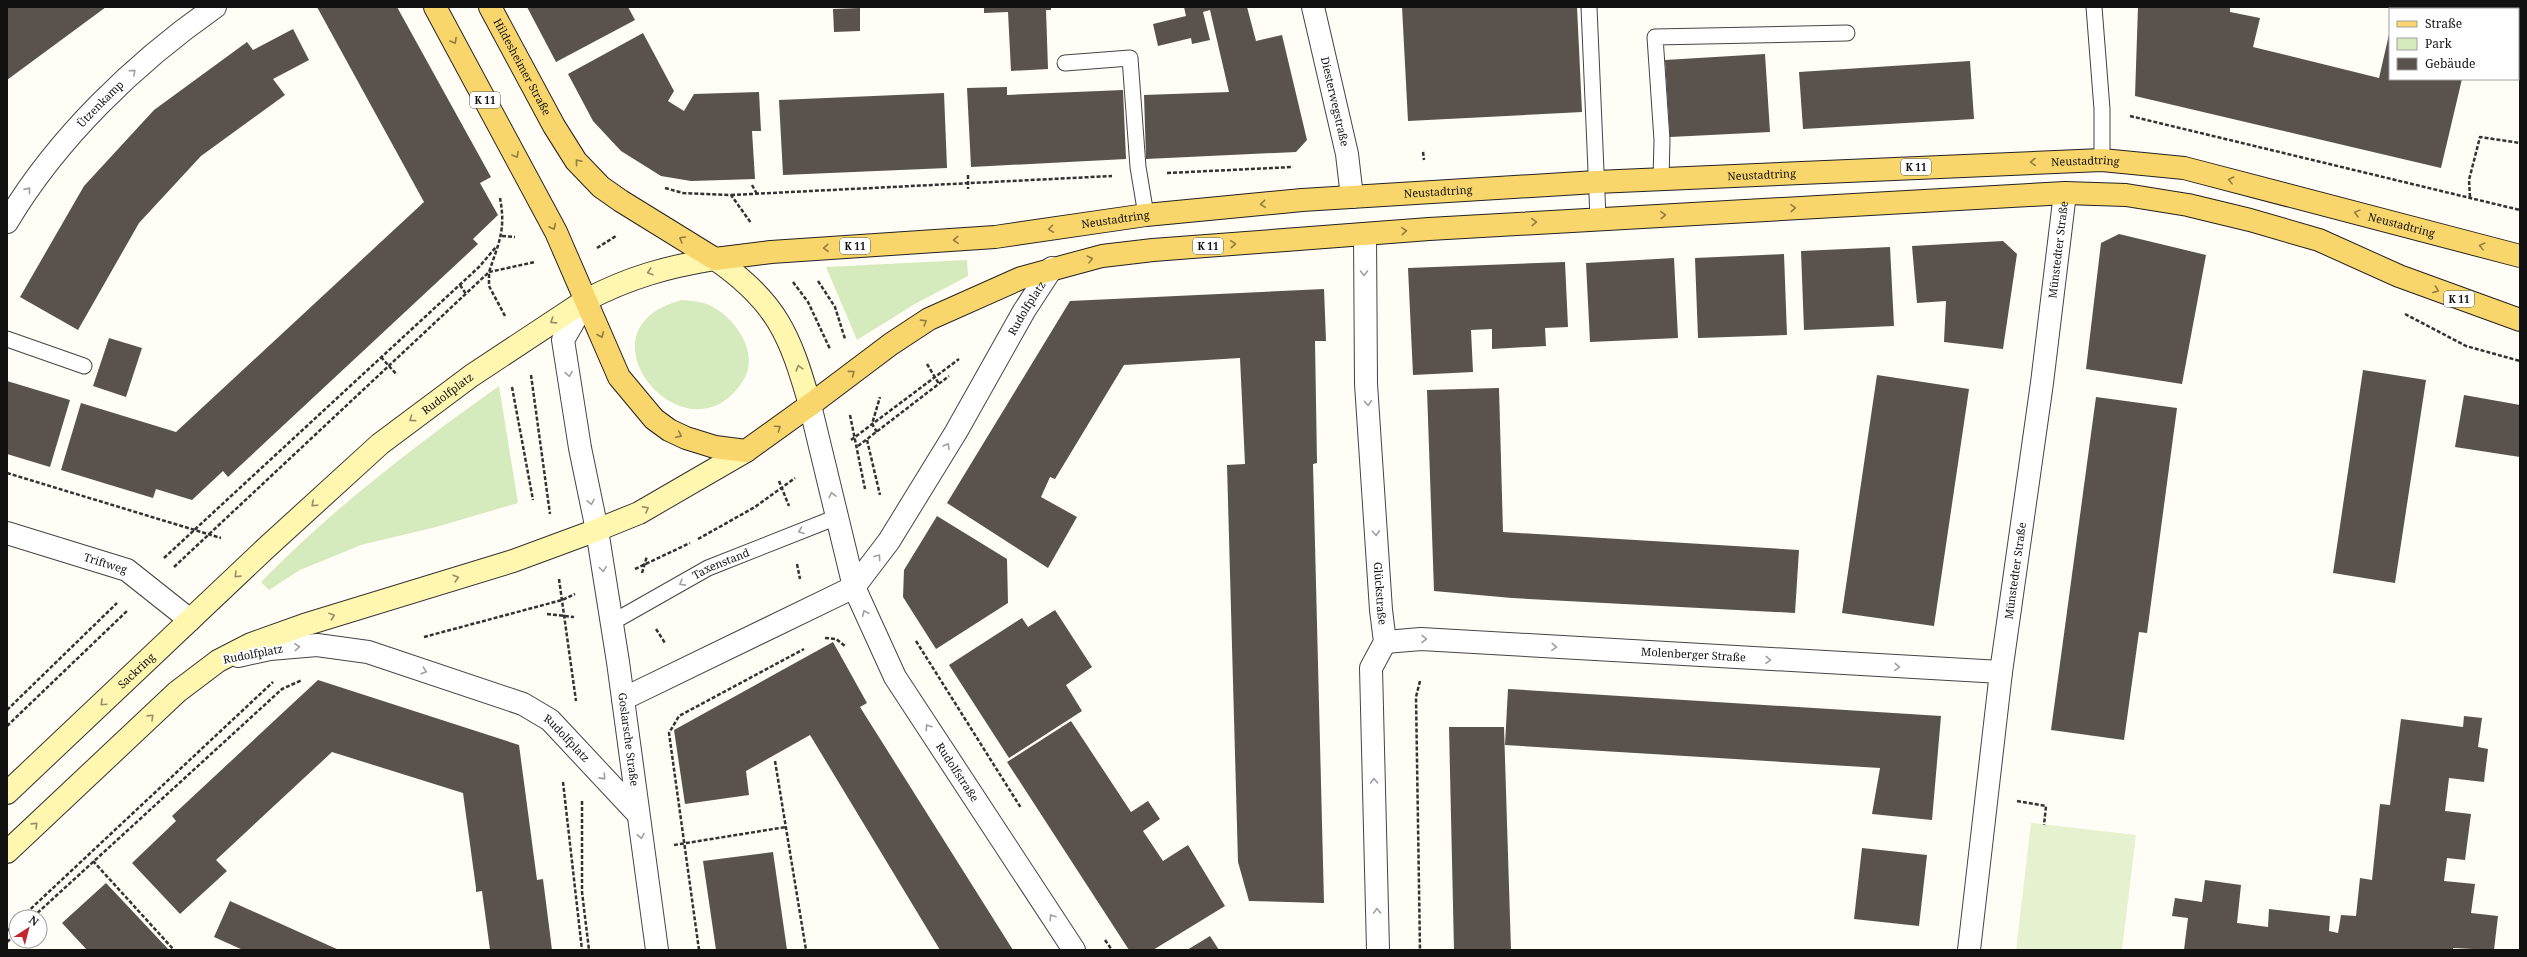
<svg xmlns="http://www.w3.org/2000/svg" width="2527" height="957" viewBox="0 0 2527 957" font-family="'Noto Serif',serif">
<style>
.green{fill:#d5ebbd}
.pitch{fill:#e6f2cf}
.building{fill:#5a524d}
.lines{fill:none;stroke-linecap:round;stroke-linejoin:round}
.service-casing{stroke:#444;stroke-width:17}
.minor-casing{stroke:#444;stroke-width:24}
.secondary-casing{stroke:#333;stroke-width:24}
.primary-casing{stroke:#222;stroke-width:24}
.path{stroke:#333;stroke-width:2.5;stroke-dasharray:4 2;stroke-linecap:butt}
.service{stroke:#fff;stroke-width:15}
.minor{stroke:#fff;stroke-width:22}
.secondary{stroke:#fff6b0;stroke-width:22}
.primary{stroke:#f9d66b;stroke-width:22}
.oneway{stroke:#917d42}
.oneway2{stroke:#a0a0a0}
.oneway3{stroke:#948f68}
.labels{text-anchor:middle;stroke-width:4;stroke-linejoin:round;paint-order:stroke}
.shield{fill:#fff;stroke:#585858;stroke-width:1}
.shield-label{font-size:10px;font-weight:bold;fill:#111}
.street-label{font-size:11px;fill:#111;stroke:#fff}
</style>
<rect width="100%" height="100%" fill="#fffdf5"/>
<path class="green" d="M967,260L968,276L915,304L857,340L826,267Z
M682,300C692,301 701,301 709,305C734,316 760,352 744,379C690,470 568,329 682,300Z
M499,386L518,503L436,527L361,545L300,570L269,590L261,582C332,509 416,445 499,386Z"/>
<path class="pitch" d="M2031,823L2136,835L2122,950H2016Z"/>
<path class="building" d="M7,7H106L7,80Z
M317,7H397L491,177L480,183L498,215L473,239L478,244L228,477L223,471L192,500L156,489L153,498L61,470L81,403L176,432L424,202Z
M527,7H628L635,20L556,62Z
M984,7H1051V10H1046L1048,69L1011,71L1008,12L984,13Z
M1184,7H1247L1256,41L1282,35L1307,140L1296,152L1146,159L1144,95L1229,92L1210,10L1203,12L1210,40L1192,44L1191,38L1158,46L1153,24L1186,16Z
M1402,7H1577L1582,112L1408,121Z
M2138,7H2230V12L2260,18L2253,47L2379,78L2390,30V79H2462L2441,168L2135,96Z
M860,8V31L834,32L833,9Z
M293,29L309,60L273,79L285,95L201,156L139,223L78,330L20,297L84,186L154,110L247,42L253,50Z
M643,33L674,91L668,101L684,111L694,94L759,92L761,131H752L755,179L691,181L661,176L621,151L593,121L568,74Z
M1765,54L1770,132L1670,137L1665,60Z
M1970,61L1974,119L1803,129L1799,72Z
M1007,87V95L1123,90L1126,159L971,167L967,88Z
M944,93L947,168L783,175L779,100Z
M2119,234L2206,255L2182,384L2086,369L2101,243Z
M2003,241L2017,254L2003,349L1944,342L1946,301L1917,303L1912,246Z
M1890,247L1894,326L1804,330L1801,251Z
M1784,254L1787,335L1698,338L1695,258Z
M1674,258L1678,338L1590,342L1586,263Z
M1565,262L1568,327L1545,328L1546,346L1492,349V329L1471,330L1473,372L1413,375L1408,268Z
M1324,289L1326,341H1315L1317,463L1313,464L1324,903L1249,901L1238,862L1227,465L1245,464L1240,358L1124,365L1055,479L1050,477L1041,497L1077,517L1048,568L947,503L1070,301Z
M109,338L142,348L126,397L93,386Z
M2363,370L2426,380L2395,583L2333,573Z
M1877,375L1969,389L1934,626L1842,613Z
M7,381L70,400L50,467L7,454Z
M1499,388L1503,532L1799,550L1795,613L1512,598L1434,591L1427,390Z
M2464,395L2520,405V457L2455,447Z
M2096,397L2177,408L2147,633L2139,632L2124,740L2051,730Z
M937,516L1007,559L1008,603L936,649L903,597L904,570Z
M1055,610L1092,667L1066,685L1082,711L1009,758L949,665L1022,618L1028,627Z
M833,642L867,703L860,707L1013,950H940L810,735L746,771L749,795L685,804L674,730Z
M318,680L519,745L537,880L543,879L552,950H490L482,891L476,892V888L463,793L332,752L216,860L227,871L180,914L132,863L176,821L172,816Z
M1508,689L1941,716L1932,820L1872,814L1880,768L1505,745Z
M2464,716L2482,718L2478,747L2488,749L2484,782L2449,778L2445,811L2471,814L2465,860L2447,858L2444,881L2475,884L2471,913L2498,916L2494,950L2453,948V950H2184L2188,918L2172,916L2175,898L2202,902L2205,880L2241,885L2237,923L2268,927L2269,909L2330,916L2329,931L2338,933L2341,915L2356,916L2360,878L2372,880L2380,804L2390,805L2401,719L2463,727Z
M1071,721L1131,812L1148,801L1160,819L1143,831L1163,861L1188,845L1225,906L1153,950H1129L1007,762Z
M1449,727H1504L1511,950H1454Z
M1862,848L1927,855L1919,926L1854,919Z
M773,852L787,950H716L703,861Z
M106,883L169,950H87L62,923Z
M230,901L339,950H243L214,937Z
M1210,936L1219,950H1187Z"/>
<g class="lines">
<g class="service-casing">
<g id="service">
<path d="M1589,7L1598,218"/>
<path d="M2094,7L2102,109V160"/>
<path d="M1065,63L1130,58L1138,167L1146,215"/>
<path d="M1661,179L1662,140L1655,37L1847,33"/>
<path d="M7,339L84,366"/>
<path id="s1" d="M611,623L708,568L837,517"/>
</g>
</g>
<g class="minor-casing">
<g id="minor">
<path id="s2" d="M1313,7L1347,154L1352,197"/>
<path id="s3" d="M7,222C57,138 135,63 215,7"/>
<path id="s4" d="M1365,234L1366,384L1381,610L1385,642L1371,668L1378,950"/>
<path id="s5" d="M586,300L563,340L580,448L597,530L618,662L657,950"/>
<path id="s6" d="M810,405L854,587L895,677L1074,950"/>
<path id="s7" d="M7,533L127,570L190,620"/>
<path id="s8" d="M1385,642L1421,639L2001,672"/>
<path id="s9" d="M238,656L270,649L317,645L368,652L523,704L550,720L637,813"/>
<path id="s10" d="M623,699L854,587L889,541L956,432L1024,311L1052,268"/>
<path id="s11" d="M1969,950L2001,672L2042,383L2065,193"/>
</g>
</g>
<g class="secondary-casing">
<g id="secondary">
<path id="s12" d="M7,793L266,548L380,444L471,376L586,300C630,277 667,267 715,259C777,302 790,335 810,405"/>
<path d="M7,852L177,692L218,661L251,644L304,625L513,561L597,530L639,513L746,451"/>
</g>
</g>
<g class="primary-casing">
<g id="primary">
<path d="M435,7L556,232L619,377L654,419L669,430L686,438L715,447L746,451L810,405L891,344L929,319L1021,278L1102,256L1153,250L1429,229L2065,193L2126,195L2188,205L2250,220L2319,240L2399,276L2520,320"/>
<path id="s13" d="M490,7L554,126L576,161L601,187L621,201L715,259L771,252L995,237L1146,215L1302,200L1596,182L2102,160L2184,168L2520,256"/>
</g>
</g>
<path class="path" d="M2130,116L2520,210
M1423,152L1424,160
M1167,173L1293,167
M968,175V189
M752,185L757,194
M665,188L683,193L731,195L751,223
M731,195L1112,176
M2470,197L2469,180L2480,137L2520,143
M502,236L515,237
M597,248L616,236
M818,281L835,307L845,339
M793,282L808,302L830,349
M460,285L466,294
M2405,314L2466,346L2520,361
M505,316L489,286V272L535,262
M381,357L397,375
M927,364L939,384
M531,375L550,514
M512,387L533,500
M850,415L865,489
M877,432L872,424L880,397
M851,440L959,359
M867,440L880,495
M858,446L949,376
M7,473L221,538
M779,481L789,506
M698,539L755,507L795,478
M164,558L479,267L496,247
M797,564L800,579
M174,567L489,272C499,242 506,230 500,198
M635,569L690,543
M642,573L647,556
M559,579L576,701
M547,614L574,617
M656,629L665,643
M424,637L562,600L575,594
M825,638L836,639L845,646
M916,641L1021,808
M1420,681L1416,697L1420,950
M7,710L117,603
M7,726L128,610
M775,761L806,950
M563,782L582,950
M582,801V892L589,950
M2017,801L2046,806L2044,825
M674,845L786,827
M93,861L174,950
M22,917L273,682
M33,917L282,689L302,680
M7,931L16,923
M1105,940L1112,950
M7,942L16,934
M699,950L669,733L679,716L804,649"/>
<use href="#service" class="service"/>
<use href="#minor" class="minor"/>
<use href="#secondary" class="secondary"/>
<use href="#primary" class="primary"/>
</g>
<defs><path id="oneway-chevron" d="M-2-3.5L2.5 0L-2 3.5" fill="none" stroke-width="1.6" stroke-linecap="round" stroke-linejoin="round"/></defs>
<g class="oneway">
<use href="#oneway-chevron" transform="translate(454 41) rotate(61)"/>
<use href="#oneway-chevron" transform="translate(516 155) rotate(61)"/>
<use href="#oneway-chevron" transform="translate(578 162) rotate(-130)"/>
<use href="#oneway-chevron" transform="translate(2033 162) rotate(178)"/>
<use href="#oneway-chevron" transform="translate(2231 180) rotate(-166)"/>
<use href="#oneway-chevron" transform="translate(1263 204) rotate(175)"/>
<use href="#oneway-chevron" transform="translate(1793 208) rotate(-3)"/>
<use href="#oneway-chevron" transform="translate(2357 213) rotate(-165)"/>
<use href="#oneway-chevron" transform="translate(1663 215) rotate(-3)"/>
<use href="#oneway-chevron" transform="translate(1534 222) rotate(-4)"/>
<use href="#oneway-chevron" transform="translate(553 227) rotate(64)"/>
<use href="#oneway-chevron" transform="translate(1051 229) rotate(172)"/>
<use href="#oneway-chevron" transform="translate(1404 231) rotate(-5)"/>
<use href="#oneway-chevron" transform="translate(682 239) rotate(-149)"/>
<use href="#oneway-chevron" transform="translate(956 240) rotate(176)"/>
<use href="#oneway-chevron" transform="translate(1233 244) rotate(-4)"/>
<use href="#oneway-chevron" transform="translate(2482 246) rotate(-166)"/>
<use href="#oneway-chevron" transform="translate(826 248) rotate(176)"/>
<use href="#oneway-chevron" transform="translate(1090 259) rotate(-14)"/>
<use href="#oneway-chevron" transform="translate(2436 290) rotate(21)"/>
<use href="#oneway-chevron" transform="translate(924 322) rotate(-32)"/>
<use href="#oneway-chevron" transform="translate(601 335) rotate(67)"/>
<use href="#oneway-chevron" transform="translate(852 373) rotate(-37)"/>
<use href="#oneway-chevron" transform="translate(778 428) rotate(-35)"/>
<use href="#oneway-chevron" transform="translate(679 435) rotate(26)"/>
</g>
<g class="oneway2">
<use href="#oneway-chevron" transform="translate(133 72) rotate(-42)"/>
<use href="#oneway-chevron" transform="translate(28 190) rotate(-51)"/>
<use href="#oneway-chevron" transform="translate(1364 273) rotate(89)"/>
<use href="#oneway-chevron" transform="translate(569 374) rotate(81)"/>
<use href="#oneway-chevron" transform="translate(1368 403) rotate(86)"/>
<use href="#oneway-chevron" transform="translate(947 446) rotate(-59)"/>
<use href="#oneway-chevron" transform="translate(832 495) rotate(-103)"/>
<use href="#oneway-chevron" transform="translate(591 502) rotate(78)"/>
<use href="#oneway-chevron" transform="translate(801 531) rotate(160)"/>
<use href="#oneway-chevron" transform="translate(1376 533) rotate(86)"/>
<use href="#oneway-chevron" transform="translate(878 557) rotate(-54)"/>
<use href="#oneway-chevron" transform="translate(603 569) rotate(82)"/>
<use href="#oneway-chevron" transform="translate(682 583) rotate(151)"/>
<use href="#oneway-chevron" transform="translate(865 613) rotate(-114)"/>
<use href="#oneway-chevron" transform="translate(1424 639) rotate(1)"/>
<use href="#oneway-chevron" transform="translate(297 647) rotate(-5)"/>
<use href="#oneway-chevron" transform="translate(1554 647) rotate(3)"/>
<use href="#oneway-chevron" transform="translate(1768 660) rotate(3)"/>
<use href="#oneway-chevron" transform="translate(1897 667) rotate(3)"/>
<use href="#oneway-chevron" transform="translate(424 671) rotate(18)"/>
<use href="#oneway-chevron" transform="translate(928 727) rotate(-123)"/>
<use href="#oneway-chevron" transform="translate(603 777) rotate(48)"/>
<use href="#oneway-chevron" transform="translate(1374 781) rotate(-92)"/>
<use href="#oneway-chevron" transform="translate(641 836) rotate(80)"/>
<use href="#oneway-chevron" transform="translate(1377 911) rotate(-92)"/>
<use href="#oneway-chevron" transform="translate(1052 917) rotate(-123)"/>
</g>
<g class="oneway3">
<use href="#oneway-chevron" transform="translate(650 272) rotate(163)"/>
<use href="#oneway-chevron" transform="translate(553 321) rotate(147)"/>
<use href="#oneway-chevron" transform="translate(799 368) rotate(-106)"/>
<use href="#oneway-chevron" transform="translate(412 419) rotate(144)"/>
<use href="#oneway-chevron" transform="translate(314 504) rotate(138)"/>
<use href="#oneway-chevron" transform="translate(646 509) rotate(-29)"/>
<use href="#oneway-chevron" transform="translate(237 575) rotate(136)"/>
<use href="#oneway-chevron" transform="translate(456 578) rotate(-16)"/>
<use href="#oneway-chevron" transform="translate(332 616) rotate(-18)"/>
<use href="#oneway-chevron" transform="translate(103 703) rotate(137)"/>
<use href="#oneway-chevron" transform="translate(151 717) rotate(-44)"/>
<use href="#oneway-chevron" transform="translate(35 825) rotate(-44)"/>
</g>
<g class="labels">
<g class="shield">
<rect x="470" y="92" width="30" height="16" rx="3"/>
<rect x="1901" y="159" width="30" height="16" rx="3"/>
<rect x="840" y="238" width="30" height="16" rx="3"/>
<rect x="1193" y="238" width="30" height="16" rx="3"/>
<rect x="2444" y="291" width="30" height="16" rx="3"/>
</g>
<g class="shield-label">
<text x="485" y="104">K 11</text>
<text x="1916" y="171">K 11</text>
<text x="855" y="250">K 11</text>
<text x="1208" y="250">K 11</text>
<text x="2459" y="303">K 11</text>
</g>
<g class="street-label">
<text dy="4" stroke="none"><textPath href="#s13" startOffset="68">Hildesheimer Straße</textPath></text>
<text dy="4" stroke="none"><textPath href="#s2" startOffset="97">Diesterwegstraße</textPath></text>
<text dy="4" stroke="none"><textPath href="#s3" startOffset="151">Ützenkamp</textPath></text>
<text dy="4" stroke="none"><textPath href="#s13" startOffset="1722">Neustadtring</textPath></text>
<text dy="4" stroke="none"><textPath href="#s13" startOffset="1398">Neustadtring</textPath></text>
<text dy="4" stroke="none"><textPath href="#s13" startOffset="1074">Neustadtring</textPath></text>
<text dy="4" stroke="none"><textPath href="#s13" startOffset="750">Neustadtring</textPath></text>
<text dy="4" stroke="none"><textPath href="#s13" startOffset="2046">Neustadtring</textPath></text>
<text dy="4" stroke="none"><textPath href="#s11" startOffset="706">Münstedter Straße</textPath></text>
<text dy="4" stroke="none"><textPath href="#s10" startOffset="585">Rudolfplatz</textPath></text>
<text dy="4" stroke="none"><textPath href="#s12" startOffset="595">Rudolfplatz</textPath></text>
<text dy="4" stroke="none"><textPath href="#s7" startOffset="103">Triftweg</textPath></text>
<text dy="4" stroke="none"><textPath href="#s1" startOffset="125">Taxenstand</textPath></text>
<text dy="4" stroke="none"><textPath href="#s11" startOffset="382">Münstedter Straße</textPath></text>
<text dy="4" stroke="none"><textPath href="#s4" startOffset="360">Glückstraße</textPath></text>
<text transform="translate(253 654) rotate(-11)" y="4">Rudolfplatz</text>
<text dy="4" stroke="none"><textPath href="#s8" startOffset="309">Molenberger Straße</textPath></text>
<text dy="4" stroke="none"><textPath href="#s12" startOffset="178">Sackring</textPath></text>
<text dy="4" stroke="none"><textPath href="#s9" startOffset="351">Rudolfplatz</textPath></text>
<text dy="4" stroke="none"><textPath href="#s5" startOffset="451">Goslarsche Straße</textPath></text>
<text dy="4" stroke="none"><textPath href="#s6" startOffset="400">Rudolfstraße</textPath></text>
</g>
</g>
<rect width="2527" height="957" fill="none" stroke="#111111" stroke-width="16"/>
<rect x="2389" y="8" width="130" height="72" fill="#ffffff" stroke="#a0a0a0"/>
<rect x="2397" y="21" width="20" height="6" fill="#f9d66b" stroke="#a0a0a0"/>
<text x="2425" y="28" font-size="12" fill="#111111">Straße</text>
<rect x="2397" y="38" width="20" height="12" fill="#d5ebbd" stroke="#a0a0a0"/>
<text x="2425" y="48" font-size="12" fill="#111111">Park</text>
<rect x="2397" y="58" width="20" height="12" fill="#5a524d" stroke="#a0a0a0"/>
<text x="2425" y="68" font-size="12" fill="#111111">Gebäude</text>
<g transform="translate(28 929) rotate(36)"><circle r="19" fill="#ffffff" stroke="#a0a0a0"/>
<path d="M0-3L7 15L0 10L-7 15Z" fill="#c4262e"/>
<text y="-6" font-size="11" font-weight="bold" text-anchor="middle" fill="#111111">N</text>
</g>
</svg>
